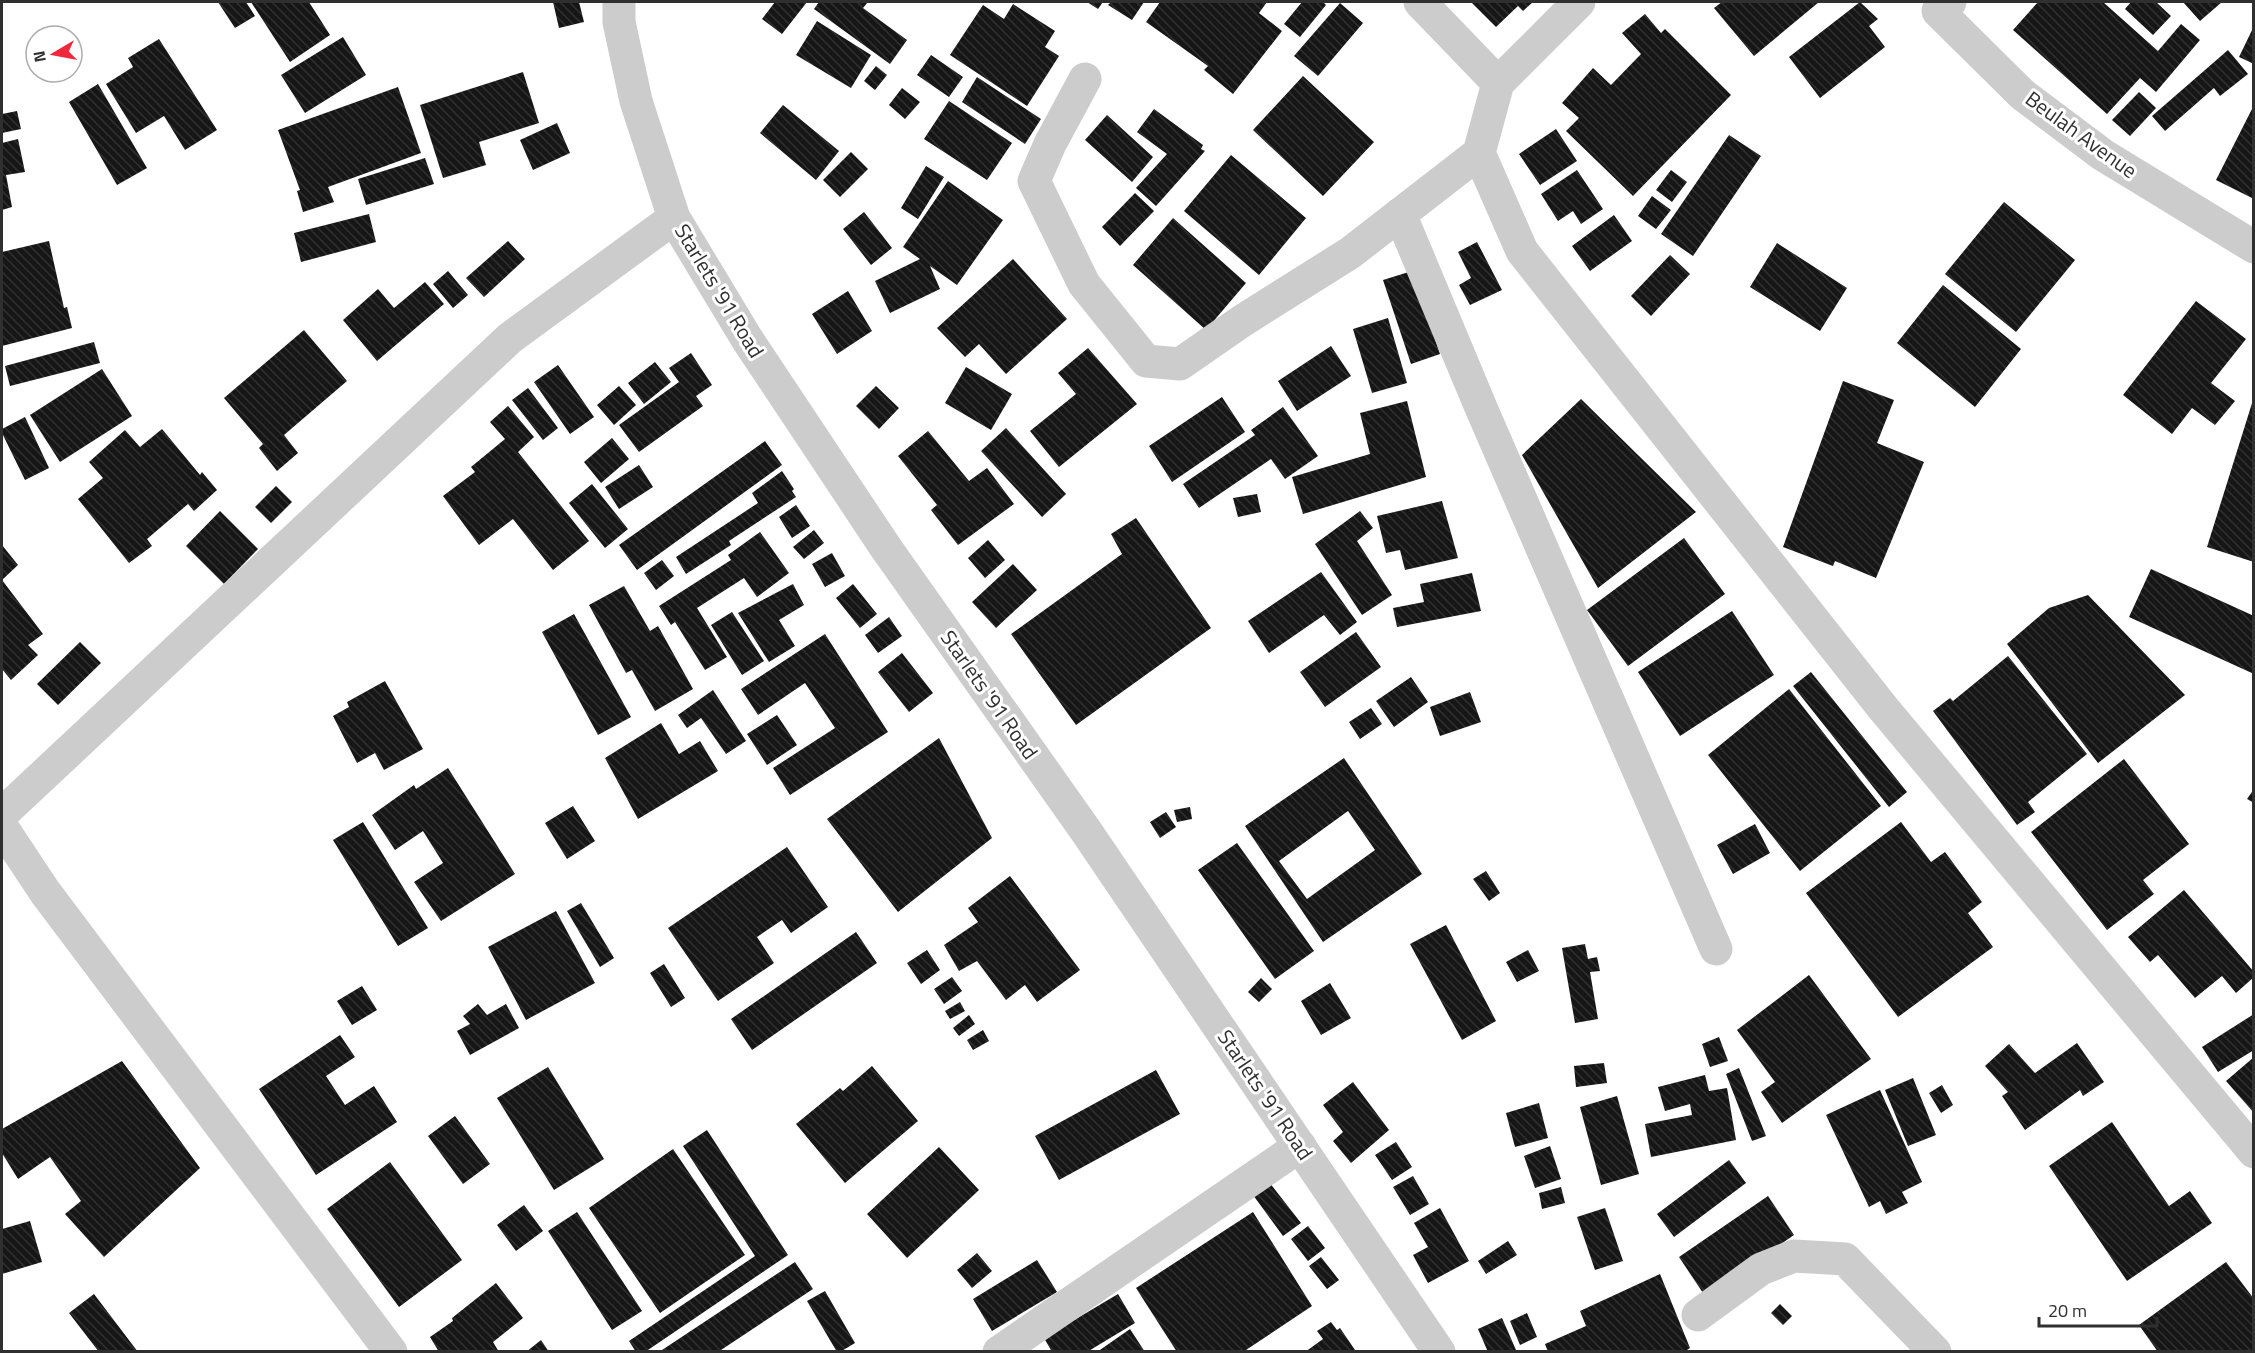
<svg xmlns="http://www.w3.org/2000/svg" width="2255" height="1353" viewBox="0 0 2255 1353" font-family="'Titillium Web',sans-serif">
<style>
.building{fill:url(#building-back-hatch);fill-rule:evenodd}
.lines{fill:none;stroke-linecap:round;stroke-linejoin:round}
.minor{stroke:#ccc;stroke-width:33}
.tertiary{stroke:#ccc;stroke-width:33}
.labels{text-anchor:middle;stroke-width:6;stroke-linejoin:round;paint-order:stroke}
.street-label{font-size:21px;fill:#2f2f2f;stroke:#fff}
</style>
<defs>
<pattern id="building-back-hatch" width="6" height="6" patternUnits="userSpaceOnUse" patternTransform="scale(1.5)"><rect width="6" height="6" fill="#161616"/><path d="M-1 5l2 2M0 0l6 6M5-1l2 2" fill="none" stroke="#303030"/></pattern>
</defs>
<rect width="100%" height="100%" fill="#fff"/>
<path class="building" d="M218,2H246L255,16L235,28Z
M251,2H309L330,35L290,62Z
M553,2H579L584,22L559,28Z
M775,2H807L782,34L762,19Z
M819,2H868L863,8L907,40L890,64L814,9Z
M1087,2H1103L1098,9Z
M1111,2H1144L1132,20L1108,5Z
M1160,2H1267L1259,13L1282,31L1233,94L1204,70L1208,66L1146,22Z
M1302,2H1323L1326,5L1300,37L1284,24Z
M1471,2H1533L1523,11L1518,6L1496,27Z
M1722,2H1819L1754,56L1714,8Z
M1860,2L1878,19L1869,26L1885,47L1820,98L1789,57Z
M2038,2H2103L2158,51L2181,24L2200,40L2156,92L2140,78L2107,114L2013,30Z
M2131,2H2156L2171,16L2153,35L2125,9Z
M2183,2H2222L2200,21Z
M1340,3L1363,23L1318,76L1294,56Z
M1013,4L1055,31L1045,47L1059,56L1027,106L950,55L983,5L1004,19Z
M1645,14L1661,33L1665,29L1731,95L1633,196L1566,131L1579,118L1562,103L1593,68L1611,85L1641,54L1622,33Z
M817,21L871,55L851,88L796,55Z
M2254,26V64L2239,57Z
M343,37L366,75L305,113L281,75Z
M159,39L217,130L185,150L164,116L136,133L106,84L133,67L128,58Z
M2228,50L2248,74L2220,96L2214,88L2165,131L2152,116Z
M931,55L963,77L949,97L917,75Z
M876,66L887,75L875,90L864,81Z
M523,72L539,123L479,142L486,165L443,178L420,105Z
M1303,76L1374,142L1323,196L1253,130Z
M977,77L1041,119L1025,144L962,102Z
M98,84L147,168L117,185L69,102Z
M398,87L421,153L328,187L334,202L303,212L297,191L300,190L278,130Z
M902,88L920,102L905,119L889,105Z
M2139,92L2156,108L2130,136L2112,120Z
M949,101L1012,143L987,180L924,139Z
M783,105L839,151L816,180L760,133Z
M2254,105V199L2216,180Z
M1154,109L1203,145L1201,149L1205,151L1156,206L1136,188L1167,154L1137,132Z
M17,111L21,129L2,133V114Z
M1107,115L1153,157L1132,182L1085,140Z
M557,123L570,153L533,170L520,140Z
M1556,129L1577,161L1540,185L1519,154Z
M1729,135L1761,156L1693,256L1661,234Z
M18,139L25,172L6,175L12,207L2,210V143Z
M851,152L868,169L840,197L823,180Z
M1231,155L1306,218L1259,275L1184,211Z
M425,158L434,184L366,205L358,179Z
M926,166L944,177L918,219L901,208Z
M1577,170L1603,209L1581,224L1573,211L1558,221L1541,194Z
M1671,170L1687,182L1672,202L1656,190Z
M948,181L1003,220L957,285L930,266L940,289L890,313L875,281L920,259L903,247Z
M1135,193L1154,211L1120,246L1102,227Z
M1652,196L1671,210L1656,229L1638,216Z
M2004,202L2075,260L2016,332L1945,274Z
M864,212L892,248L871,265L843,229Z
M369,214L376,242L301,262L294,233Z
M1614,215L1632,241L1590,271L1572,246Z
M1173,218L1246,283L1206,330L1133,265Z
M49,241L64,308L67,307L72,328L2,346V252Z
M508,241L525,259L484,297L466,278Z
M1477,242L1502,290L1470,305L1459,285L1471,278L1458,252Z
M1777,243L1847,288L1820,331L1750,287Z
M1670,255L1690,274L1651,316L1631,296Z
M1013,259L1067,319L1006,374L979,344L965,357L937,328Z
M448,271L468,295L453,308L433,284Z
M1412,271L1440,354L1411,364L1383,280Z
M425,282L444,304L377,361L343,320L378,289L394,308Z
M1943,285L2021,349L1975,407L1897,343Z
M848,291L872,331L837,354L812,314Z
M2196,301L2246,339L2211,383L2235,401L2215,425L2192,408L2172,434L2123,395Z
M1388,318L1407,383L1372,393L1353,329Z
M304,330L347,381L284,435L298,453L277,471L259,448L263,444L224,398Z
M94,342L100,363L10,386L5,366Z
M1331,346L1351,376L1297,411L1278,381Z
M1088,348L1137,404L1059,467L1030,431L1076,394L1058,373Z
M691,353L712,385L696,396L703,406L639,452L619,425L679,382L669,368Z
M655,362L671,382L644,404L628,383Z
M558,365L594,417L570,434L534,382Z
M966,367L1012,394L991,430L945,403Z
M102,369L132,416L60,462L30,415Z
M1843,381L1894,400L1877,443L1924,462L1876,578L1835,561L1833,566L1783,547Z
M619,386L636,405L614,425L597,405Z
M876,386L899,408L879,429L856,406Z
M528,388L558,428L543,440L512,400Z
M1222,397L1245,432L1172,482L1149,446Z
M1581,399L1696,512L1598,588L1522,455Z
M2253,400H2254V562L2207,547Z
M1407,401L1426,477L1303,514L1292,477L1370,454L1360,413Z
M508,406L534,437L518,452L589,541L553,570L513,519L479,545L443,496L475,472L471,467L505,439L490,422Z
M1283,407L1318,456L1285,479L1271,459L1199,508L1183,484L1255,435L1251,430Z
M25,417L49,468L25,480L2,433V429Z
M1006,428L1066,494L1042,517L981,451Z
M162,429L200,475L202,472L217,490L194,511L188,504L147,539L152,546L129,563L78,499L103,478L89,462L125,430L140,447Z
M928,431L969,481L987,468L1014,504L958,545L931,510L937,505L898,456Z
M612,438L629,459L601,483L584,462Z
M765,441L782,465L637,570L619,545Z
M639,465L653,487L619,509L605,487Z
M782,471L794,489L792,491L796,497L729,541L731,545L686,574L676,557L758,503L752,493Z
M592,484L628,529L605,548L569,503Z
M276,486L292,502L271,523L255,507Z
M1257,494L1261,512L1238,517L1233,498Z
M1442,501L1458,558L1405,570L1400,550L1386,553L1377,516Z
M796,505L810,526L792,538L779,517Z
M220,511L258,549L224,584L186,546Z
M1360,511L1373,528L1357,541L1392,595L1362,615L1315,544Z
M1136,518L1211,628L1076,725L1011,634L1122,554L1111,534Z
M814,530L824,543L804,559L793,547Z
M760,532L789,573L757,597L744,578L697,608L727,657L705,670L675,622L671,625L659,606L731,560L728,555Z
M1684,538L1725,594L1628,666L1587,610Z
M988,540L1005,560L985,578L968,558Z
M2,545L18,565L2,580L43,634L28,645L38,655L11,680L2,669Z
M832,553L845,576L825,587L812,564Z
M662,560L674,576L656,590L644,573Z
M1013,564L1037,590L996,628L972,602Z
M2151,569L2254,616V674L2129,617Z
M1321,572L1357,622L1340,635L1324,615L1269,653L1248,621Z
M1472,573L1481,611L1397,627L1393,608L1424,602L1420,584Z
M793,584L804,605L779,620L795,646L769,662L738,613Z
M853,584L877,614L860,628L836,598Z
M624,586L650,631L658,626L693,689L655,711L632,670L626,673L589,605Z
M2088,595L2185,695L2098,763L2007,644L2049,608Z
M1732,611L1774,675L1680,736L1638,672Z
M732,612L764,661L742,675L711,625Z
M574,614L631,717L598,735L542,632Z
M889,617L902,636L878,653L865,635Z
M1356,632L1381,667L1325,707L1300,672Z
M825,634L888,732L790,795L773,768L835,728L805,683L758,715L741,689Z
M80,642L101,663L58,705L37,684Z
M902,653L933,693L909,712L878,672Z
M2008,656L2087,754L2028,802L2035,812L2017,825L1933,711L1950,698L1953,701Z
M1811,672L1907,792L1889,807L1793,686Z
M1411,677L1428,702L1394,727L1376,701Z
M385,681L423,749L384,770L375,753L357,763L333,716L349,707L347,702Z
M1789,689L1881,806L1800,871L1708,755Z
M713,690L746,741L726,754L701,718L687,728L678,715Z
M1470,692L1481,722L1440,736L1430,707Z
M1371,708L1382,724L1360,739L1349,722Z
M777,715L797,745L767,765L747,734Z
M661,723L679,754L700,741L718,771L638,819L605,758Z
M939,738L992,838L898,912L827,819Z
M1344,758L1422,874L1323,942L1245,826ZM1348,811L1375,850L1307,899L1279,861Z
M2124,759L2189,844L2143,880L2154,894L2107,930L2031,832Z
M448,768L515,874L441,921L414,882L443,863L423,831L395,850L372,815L414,785L416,789Z
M2254,789V803L2247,799Z
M573,806L595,841L567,859L545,823Z
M1190,807L1192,819L1177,822L1174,810Z
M1166,812L1176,827L1160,838L1150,822Z
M363,822L428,928L398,946L333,840Z
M1901,822L1931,862L1945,852L1982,902L1968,913L1993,947L1898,1017L1806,893Z
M1755,824L1770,853L1733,874L1717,845Z
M1237,843L1314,951L1275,979L1198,870Z
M787,847L828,907L791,933L782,920L757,937L774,963L718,1001L668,928Z
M1486,871L1500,893L1489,901L1473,879Z
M1010,876L1080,970L1037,1002L1025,985L1006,1000L977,961L959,971L944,945L978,922L968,908Z
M2184,890L2254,972V977L2236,993L2222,976L2195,998L2158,955L2150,962L2128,937Z
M581,903L614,958L600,967L567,911Z
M556,911L595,983L526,1020L488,947Z
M1446,925L1496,1021L1462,1040L1410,944Z
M856,932L877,963L752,1050L731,1019Z
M1585,944L1588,959L1597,957L1600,971L1590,972L1598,1019L1575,1023L1562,948Z
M927,950L940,970L921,984L907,963Z
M1528,950L1539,971L1517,982L1506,962Z
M664,964L685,998L671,1007L650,973Z
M1809,975L1871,1059L1782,1123L1761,1092L1775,1082L1737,1030Z
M952,977L962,991L944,1004L934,989Z
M1261,978L1272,989L1259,1002L1248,992Z
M1330,983L1351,1018L1321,1035L1301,1001Z
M362,986L377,1010L352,1025L337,1001Z
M960,1002L965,1011L950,1019L945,1011Z
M478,1004L487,1015L506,1004L519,1028L470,1055L457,1031L470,1024L463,1016Z
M2254,1014V1050L2218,1072L2202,1047Z
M969,1015L975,1024L959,1036L953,1028Z
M983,1030L989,1041L973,1050L967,1040Z
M340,1035L355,1057L326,1076L345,1105L374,1086L397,1122L316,1175L259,1089Z
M1719,1037L1728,1061L1710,1067L1702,1044Z
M2077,1043L2104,1082L2083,1096L2080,1090L2025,1130L2002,1096L2008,1092L1985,1066L2009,1044L2035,1073Z
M2254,1057V1113L2226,1081Z
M122,1061L200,1168L104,1257L65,1214L81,1201L50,1157L18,1179L2,1153V1129Z
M1604,1063L1607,1083L1576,1087L1574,1066Z
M872,1066L918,1121L845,1183L796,1124L840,1088L843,1091Z
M548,1067L604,1159L554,1190L497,1098Z
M1739,1068L1766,1136L1752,1141L1726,1074Z
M1156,1070L1180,1114L1059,1180L1035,1136Z
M1705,1075L1709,1091L1727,1088L1736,1140L1651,1157L1645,1124L1692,1115L1690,1104L1665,1111L1658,1087Z
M1913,1078L1936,1135L1908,1146L1885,1090Z
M1353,1082L1389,1130L1351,1163L1333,1141L1343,1132L1323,1105Z
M1942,1085L1953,1105L1941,1113L1929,1093Z
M1880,1090L1922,1182L1902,1192L1908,1203L1886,1214L1880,1201L1869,1207L1826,1115Z
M1617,1096L1639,1174L1601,1185L1580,1107Z
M1539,1103L1548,1138L1515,1147L1506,1113Z
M455,1116L490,1164L463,1184L428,1136Z
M2112,1122L2169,1206L2190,1191L2212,1223L2127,1281L2049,1166Z
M707,1130L788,1255L645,1352H636L629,1341L755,1256L683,1146Z
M1396,1142L1412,1167L1392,1180L1375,1155Z
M1550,1146L1561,1179L1535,1188L1524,1156Z
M939,1147L979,1190L907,1258L867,1214Z
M673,1149L745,1255L660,1313L589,1208Z
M1729,1160L1746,1183L1674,1237L1657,1214Z
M390,1162L462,1260L399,1307L327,1209Z
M1413,1176L1429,1204L1410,1215L1393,1187Z
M1269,1182L1301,1223L1283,1236L1253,1195Z
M1561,1187L1565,1203L1542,1209L1539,1193Z
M1768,1196L1794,1235L1705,1296L1679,1257Z
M524,1205L543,1231L516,1251L497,1225Z
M1440,1208L1469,1261L1428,1283L1413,1255L1428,1247L1414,1223Z
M1605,1208L1623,1261L1595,1270L1577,1217Z
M577,1212L642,1311L612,1330L548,1231Z
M1253,1212L1312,1306L1243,1352H1177L1136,1288Z
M30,1221L42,1262L2,1274V1229Z
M1308,1226L1325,1248L1308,1261L1291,1239Z
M1508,1241L1517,1255L1486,1274L1478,1261Z
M977,1253L992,1271L972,1288L957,1270Z
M1321,1257L1339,1280L1327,1289L1309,1266Z
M1037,1260L1057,1292L992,1331L973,1299Z
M795,1262L813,1289L718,1352H659Z
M2226,1262L2254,1299V1352H2158L2139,1325Z
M1660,1274L1690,1348L1684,1352H1548L1545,1344L1586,1326L1580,1311Z
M496,1283L523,1318L493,1342L499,1352H439L430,1337L453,1321L452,1318Z
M825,1291L855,1343L840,1352H837L807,1301Z
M94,1294L138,1352H99L69,1313Z
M1118,1294L1135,1323L1087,1352H1052L1044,1338Z
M1780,1304L1792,1316L1783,1325L1771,1313Z
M1527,1313L1537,1337L1520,1345L1510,1321Z
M1502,1318L1516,1350L1488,1352L1478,1329Z
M1331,1322L1337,1330L1340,1328L1355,1350L1305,1352L1323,1339L1317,1331Z
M1130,1329L1145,1352H1097Z
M541,1340L549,1352H526Z"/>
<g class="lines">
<path class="minor" d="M1420,2L1498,83
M1579,2L1498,83L1479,153L1522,251L1883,708L2254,1152
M1950,2L1938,11L2023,95L2103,155L2254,247
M1085,79L1050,144L1034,181L1084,284L1146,361L1180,364L1242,321L1350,253L1479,153
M1400,214L1482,410L1716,949
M2,814L510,338L674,218
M2,827L45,892L391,1352
M1698,1315L1761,1269L1794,1256L1845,1259L1935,1352
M999,1352L1300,1146"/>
<path class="tertiary" d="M619,2V22L636,101L674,218L747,339L886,548L1086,831L1439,1352"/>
</g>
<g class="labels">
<g class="street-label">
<text transform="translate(2081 135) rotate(36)" y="7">Beulah Avenue</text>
<text transform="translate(719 291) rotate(59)" y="7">Starlets '91 Road</text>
<text transform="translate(989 695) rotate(55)" y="7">Starlets '91 Road</text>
<text transform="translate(1265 1095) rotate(56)" y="7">Starlets '91 Road</text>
</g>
</g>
<rect width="2255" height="1353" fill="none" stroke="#2f2f2f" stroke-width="6"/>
<g transform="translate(54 54) rotate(260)"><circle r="28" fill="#ffffff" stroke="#acacac" stroke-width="1.5"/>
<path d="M0-4.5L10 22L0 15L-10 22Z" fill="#f1273d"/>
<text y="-9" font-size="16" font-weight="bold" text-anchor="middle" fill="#2f2f2f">N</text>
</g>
<path d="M2039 1317v9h118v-9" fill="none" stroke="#2f2f2f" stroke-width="3"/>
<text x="2048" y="1317" font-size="18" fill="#2f2f2f" stroke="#ffffff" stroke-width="4.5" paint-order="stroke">20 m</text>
</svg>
